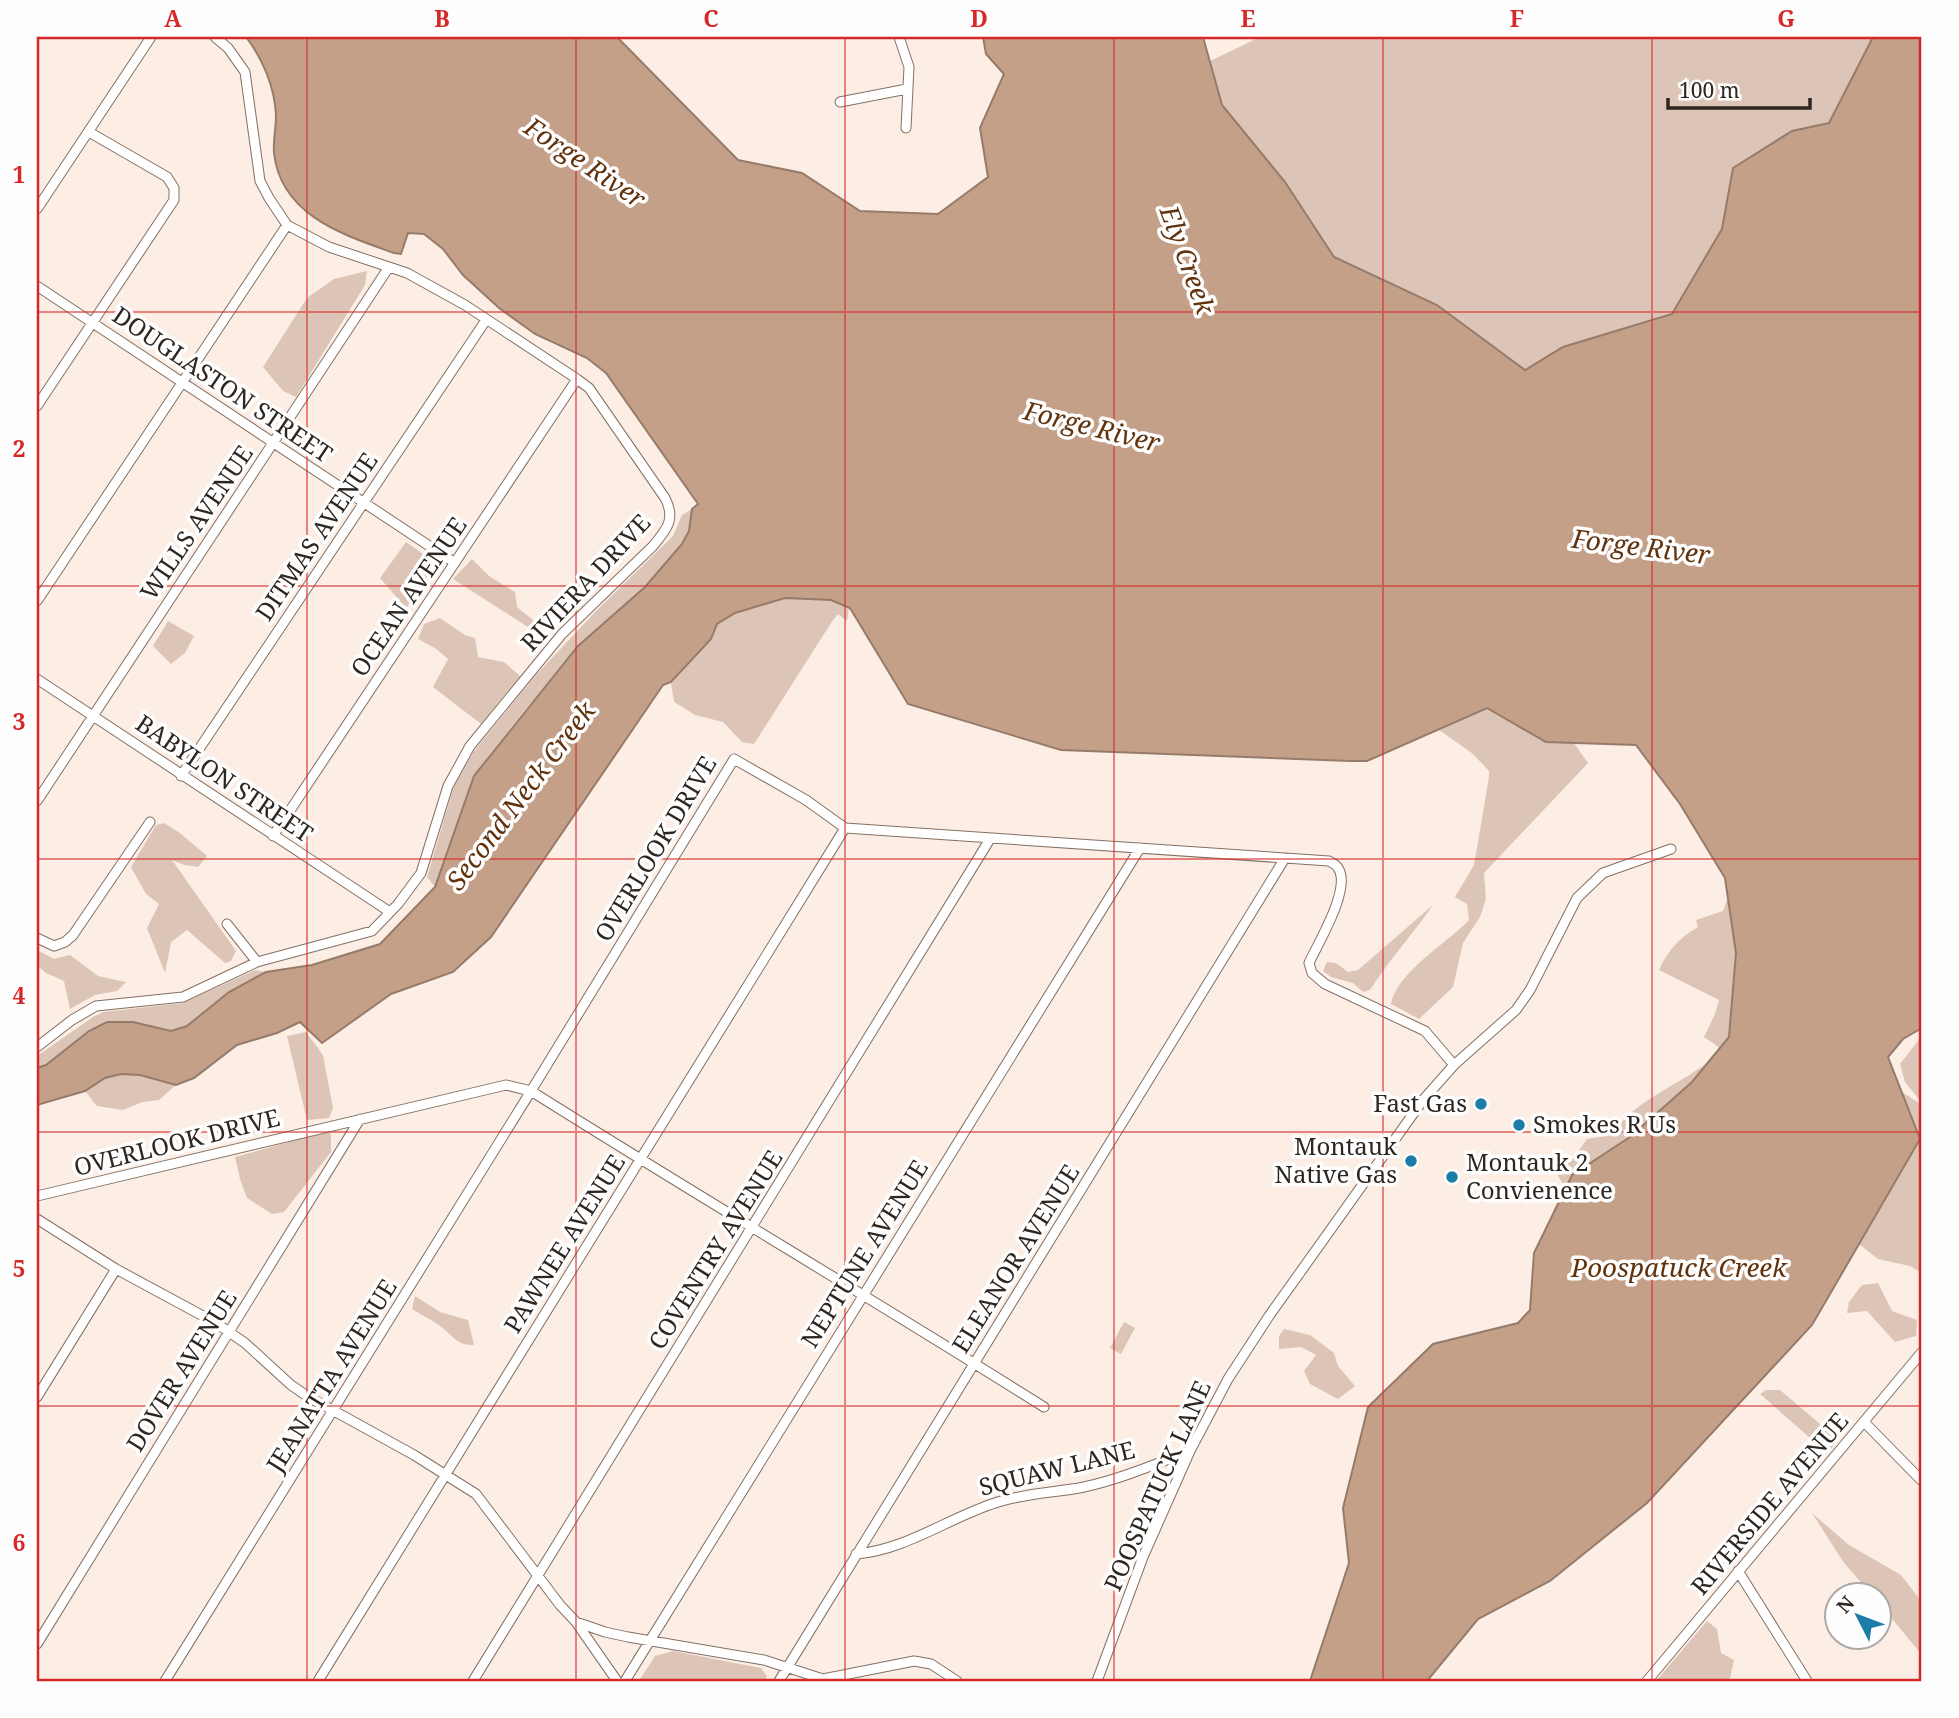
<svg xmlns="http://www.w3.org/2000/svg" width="1959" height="1718" viewBox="0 0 1959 1718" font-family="'Noto Serif',serif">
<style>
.green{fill:#dcc5b6}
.water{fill:#c4a089;stroke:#977b6a;stroke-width:2}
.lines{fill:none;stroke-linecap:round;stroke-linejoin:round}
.minor-casing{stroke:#847063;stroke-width:11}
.minor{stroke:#fff;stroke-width:9}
.grid{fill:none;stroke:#d62828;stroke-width:2;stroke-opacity:0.55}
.poi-dot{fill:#1d7da9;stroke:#fefefe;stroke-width:2.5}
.labels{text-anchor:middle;stroke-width:7;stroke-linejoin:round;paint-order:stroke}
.street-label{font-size:24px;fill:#2e2620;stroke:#fefefe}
.poi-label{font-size:24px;fill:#2e2620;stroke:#fefefe;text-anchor:end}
.water-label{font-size:26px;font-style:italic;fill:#61320c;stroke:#fefefe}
.neatline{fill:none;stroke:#d62828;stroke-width:2.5}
.grid-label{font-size:23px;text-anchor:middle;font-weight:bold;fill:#d62828}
</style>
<rect width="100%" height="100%" fill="#fceee5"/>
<path class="green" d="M1260,37H1877L1872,38L1829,123L1792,131L1733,168L1722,229L1672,314L1563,347L1525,370L1437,305L1334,257L1285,182L1222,105L1210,61Z
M367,271L365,285L296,397L283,391L263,367L307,298L334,279Z
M692,509L689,531L682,544L645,587L554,678L525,710L474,776L435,887L427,877L454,786L474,751L536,675L596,611L673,536L682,515Z
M406,542L437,564L435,573L406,608L380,578Z
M472,559L489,576L515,592L517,607L544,629L528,627L453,579Z
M785,598L831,600L849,608L847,621L838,614L831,623L754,744L742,742L723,722L695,715L674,702L671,683L710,639L717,624L735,613Z
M440,618L465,635L475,638L478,657L504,662L520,676L481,724L433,687L448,659L435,648L418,639L424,624Z
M168,621L194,636L185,653L171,664L153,646Z
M1487,708L1546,742L1574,743L1588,763L1484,873L1486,899L1480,917L1463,943L1453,987L1419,1019L1391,1004C1396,973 1447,943 1469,920L1467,904L1455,897L1474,865L1489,777V771L1473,754L1438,729Z
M164,823L180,833L207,856L198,867L184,865L172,860L236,951L231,961L225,963L187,930L171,942L165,973L147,928L159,904L146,894L131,867L156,825Z
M1728,897L1736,953L1729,1037L1720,1048L1704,1037L1715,1014L1719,1000L1659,970C1668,950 1679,938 1698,927L1696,920L1723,911Z
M1433,905C1413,934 1389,960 1370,990L1363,992L1353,983L1331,977L1323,971L1327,962L1336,963L1348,972L1358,970Z
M37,950L54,959L70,955L98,976L126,982L117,991L95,995L70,1009L64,981L46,973L37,965Z
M255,970L266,972L229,992L187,1026L171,1031L133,1022L37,1070V1056L93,1017L103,1012L183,1003Z
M306,1032L323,1055L333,1108L329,1118L307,1120L287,1036Z
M1922,1036V1103L1905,1082L1900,1064Z
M1707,1063C1685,1091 1656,1118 1628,1138C1607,1153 1577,1165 1565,1188L1556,1172L1573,1159L1587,1139L1611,1135C1634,1101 1675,1087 1707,1063Z
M121,1074L140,1075L176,1085L159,1100L142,1102L123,1110L97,1106L85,1091L105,1078Z
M1902,1092L1922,1105V1273L1910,1266L1878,1259L1859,1244L1920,1139Z
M328,1131L331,1135V1152L284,1212L272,1214L247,1198L240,1179L235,1157Z
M1878,1283L1892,1311L1917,1320L1916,1336L1895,1342L1867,1311L1847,1313L1849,1302L1862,1285Z
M415,1296L440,1312L468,1320L474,1345C460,1346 455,1339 446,1331C437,1322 423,1316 412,1309Z
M1124,1322L1135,1328L1121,1354L1110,1348Z
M1284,1329L1310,1335L1334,1353L1338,1366L1355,1386L1338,1399L1310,1384L1304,1371L1316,1355L1301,1347L1279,1349V1336Z
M1766,1390H1780L1839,1440L1827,1453L1760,1394Z
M1812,1513L1849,1545L1901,1575L1918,1597L1922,1607V1655L1879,1603L1878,1596L1872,1595L1844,1563Z
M1707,1621L1717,1629L1721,1653L1734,1660L1730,1678L1726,1681H1656Z
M673,1651L761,1668L767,1676L765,1681H639L655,1656Z"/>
<path class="water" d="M246,37H617L738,160L802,173L860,211L938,214L988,177L980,128L1004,74L986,54L983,37H1203L1222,105L1285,182L1334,257L1437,305L1525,370L1563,347L1672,314L1722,229L1733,168L1792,131L1829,123L1873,37H1922V1028L1903,1039L1888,1057L1920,1139L1812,1325L1647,1503L1550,1581L1478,1619L1427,1681H1310L1349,1563L1343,1508L1368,1407L1433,1344L1518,1323L1530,1310L1534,1253L1572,1175L1630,1137L1692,1082L1729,1037L1736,953L1725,878L1680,804L1636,745L1546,742L1487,708L1367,761H1350L1061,750L908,704L850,608L831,600L785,598L735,613L717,624L711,639L671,682L663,685L491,937L453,972L391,994L322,1043L300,1022L277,1033L237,1045L194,1078L176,1085L140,1075L121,1074L105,1078L85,1091L37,1105V1068L46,1065L89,1031L107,1022H133L171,1031L187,1026L229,992L266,972L312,965L380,944L435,887L474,776L578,646L645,587L682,544L689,531L692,509L698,504L606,373L587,358L535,334L499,308L463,275L443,249L424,234L408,233L401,254L394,253C344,235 281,216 274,153C273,141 276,128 276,116C275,88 263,59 246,37Z"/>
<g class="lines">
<g class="minor-casing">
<path id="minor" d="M899,37L909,67L906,128
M840,102L907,89
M37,209L151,37
M37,286L455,563
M37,406L174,200V188L167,177L89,132
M37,601L287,225
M37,679L390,912
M181,776L486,320
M37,801L389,267
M273,836L577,379
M227,924L257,962
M37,938L54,946L65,942L73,935L150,822
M37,1047L72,1020L96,1006L183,997L257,962L372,931L398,904L421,873L448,786L470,746L562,634L653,546C667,529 676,519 665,498L589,388L577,379L465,305L407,273L329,247L287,225L269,198L260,181L245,72L228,48L215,37
M37,1196L506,1085L531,1091L734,759L806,800L845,828L1329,861C1332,863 1337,865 1338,868C1352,888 1318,943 1309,963L1312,973L1325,984L1425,1031L1454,1065
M37,1219L116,1269L216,1323L245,1343L291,1385L307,1396L414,1455L476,1494L560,1605L576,1622L617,1681
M37,1397L116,1269
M1865,1423L1922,1481
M856,1554C906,1550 948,1518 995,1503C1024,1493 1054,1493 1084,1487C1120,1479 1156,1464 1190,1451
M1738,1571L1807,1681
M576,1622L605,1632L628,1637L764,1660L823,1679L914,1661L931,1664L957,1681
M37,1644L360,1119
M165,1681L531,1091C701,1198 874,1300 1044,1407
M318,1681L845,828
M473,1681L990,839
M625,1681L1140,848
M779,1681L1285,858
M1097,1681L1143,1557L1190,1451L1228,1379L1269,1316L1423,1100L1454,1065L1516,1010L1530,990L1577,898L1603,873L1671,849
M1647,1681L1922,1352"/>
</g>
<use href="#minor" class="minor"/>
</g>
<path class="grid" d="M307,37V1681M576,37V1681M845,37V1681M1114,37V1681M1383,37V1681M1652,37V1681M37,312H1922M37,586H1922M37,859H1922M37,1132H1922M37,1406H1922"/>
<g class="poi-dot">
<circle cx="1481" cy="1104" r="7"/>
<circle cx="1519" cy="1125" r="7"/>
<circle cx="1411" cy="1161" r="7"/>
<circle cx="1452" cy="1177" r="7"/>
</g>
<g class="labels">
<g class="street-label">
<text transform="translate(222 385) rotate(34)" y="8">DOUGLASTON STREET</text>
<text transform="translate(197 523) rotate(-56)" y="8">WILLS AVENUE</text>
<text transform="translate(317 537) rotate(-56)" y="8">DITMAS AVENUE</text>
<text transform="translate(586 583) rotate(-47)" y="8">RIVIERA DRIVE</text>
<text transform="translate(409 597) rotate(-56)" y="8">OCEAN AVENUE</text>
<text transform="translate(224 779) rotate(34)" y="8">BABYLON STREET</text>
<text transform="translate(656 849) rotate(-59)" y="8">OVERLOOK DRIVE</text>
<text transform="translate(177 1143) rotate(-14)" y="8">OVERLOOK DRIVE</text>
<text transform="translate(565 1244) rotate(-58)" y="8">PAWNEE AVENUE</text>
<text transform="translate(716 1250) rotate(-58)" y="8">COVENTRY AVENUE</text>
<text transform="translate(865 1254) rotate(-58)" y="8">NEPTUNE AVENUE</text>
<text transform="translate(1016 1259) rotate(-58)" y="8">ELEANOR AVENUE</text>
<text transform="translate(182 1371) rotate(-58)" y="8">DOVER AVENUE</text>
<text transform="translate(332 1376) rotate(-58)" y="8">JEANATTA AVENUE</text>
<text transform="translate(1057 1469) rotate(-14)" y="8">SQUAW LANE</text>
<text transform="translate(1158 1486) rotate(-66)" y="8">POOSPATUCK LANE</text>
<text transform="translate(1770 1504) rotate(-50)" y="8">RIVERSIDE AVENUE</text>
</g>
<g class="poi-label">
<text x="1467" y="1112">Fast Gas</text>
<text x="1533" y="1133" text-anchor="start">Smokes R Us</text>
<text x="1397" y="1155">Montauk<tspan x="1397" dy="28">Native Gas</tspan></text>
<text x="1466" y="1171" text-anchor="start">Montauk 2<tspan x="1466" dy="28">Convienence</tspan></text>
</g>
<g class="water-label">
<text transform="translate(585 163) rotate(34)" y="9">Forge River</text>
<text transform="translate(1187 260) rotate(70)" y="9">Ely Creek</text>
<text transform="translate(1092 427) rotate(14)" y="9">Forge River</text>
<text transform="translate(1641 547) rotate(7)" y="9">Forge River</text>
<text transform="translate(521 796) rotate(-53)" y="9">Second Neck Creek</text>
<text x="1679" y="1277">Poospatuck Creek</text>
</g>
</g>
<rect width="1959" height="1718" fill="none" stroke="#fefefe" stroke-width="77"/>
<g transform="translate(1858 1616) rotate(312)"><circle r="33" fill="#fefefe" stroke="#aba8a5" stroke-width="2"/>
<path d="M0-5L12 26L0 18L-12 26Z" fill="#1d7da9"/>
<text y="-10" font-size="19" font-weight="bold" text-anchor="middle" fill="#2e2620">N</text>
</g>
<path d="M1668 98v10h142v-10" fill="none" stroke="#2e2620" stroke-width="3.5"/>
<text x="1679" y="98" font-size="21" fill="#2e2620" stroke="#fefefe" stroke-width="5" paint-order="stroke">100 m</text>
<rect x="38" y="38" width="1882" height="1642" class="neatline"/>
<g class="grid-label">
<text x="173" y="27">A</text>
<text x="442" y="27">B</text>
<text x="711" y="27">C</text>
<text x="979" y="27">D</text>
<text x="1248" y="27">E</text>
<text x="1517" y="27">F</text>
<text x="1786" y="27">G</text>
<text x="19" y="183">1</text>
<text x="19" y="457">2</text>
<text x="19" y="730">3</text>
<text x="19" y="1004">4</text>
<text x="19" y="1277">5</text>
<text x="19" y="1551">6</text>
</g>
</svg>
